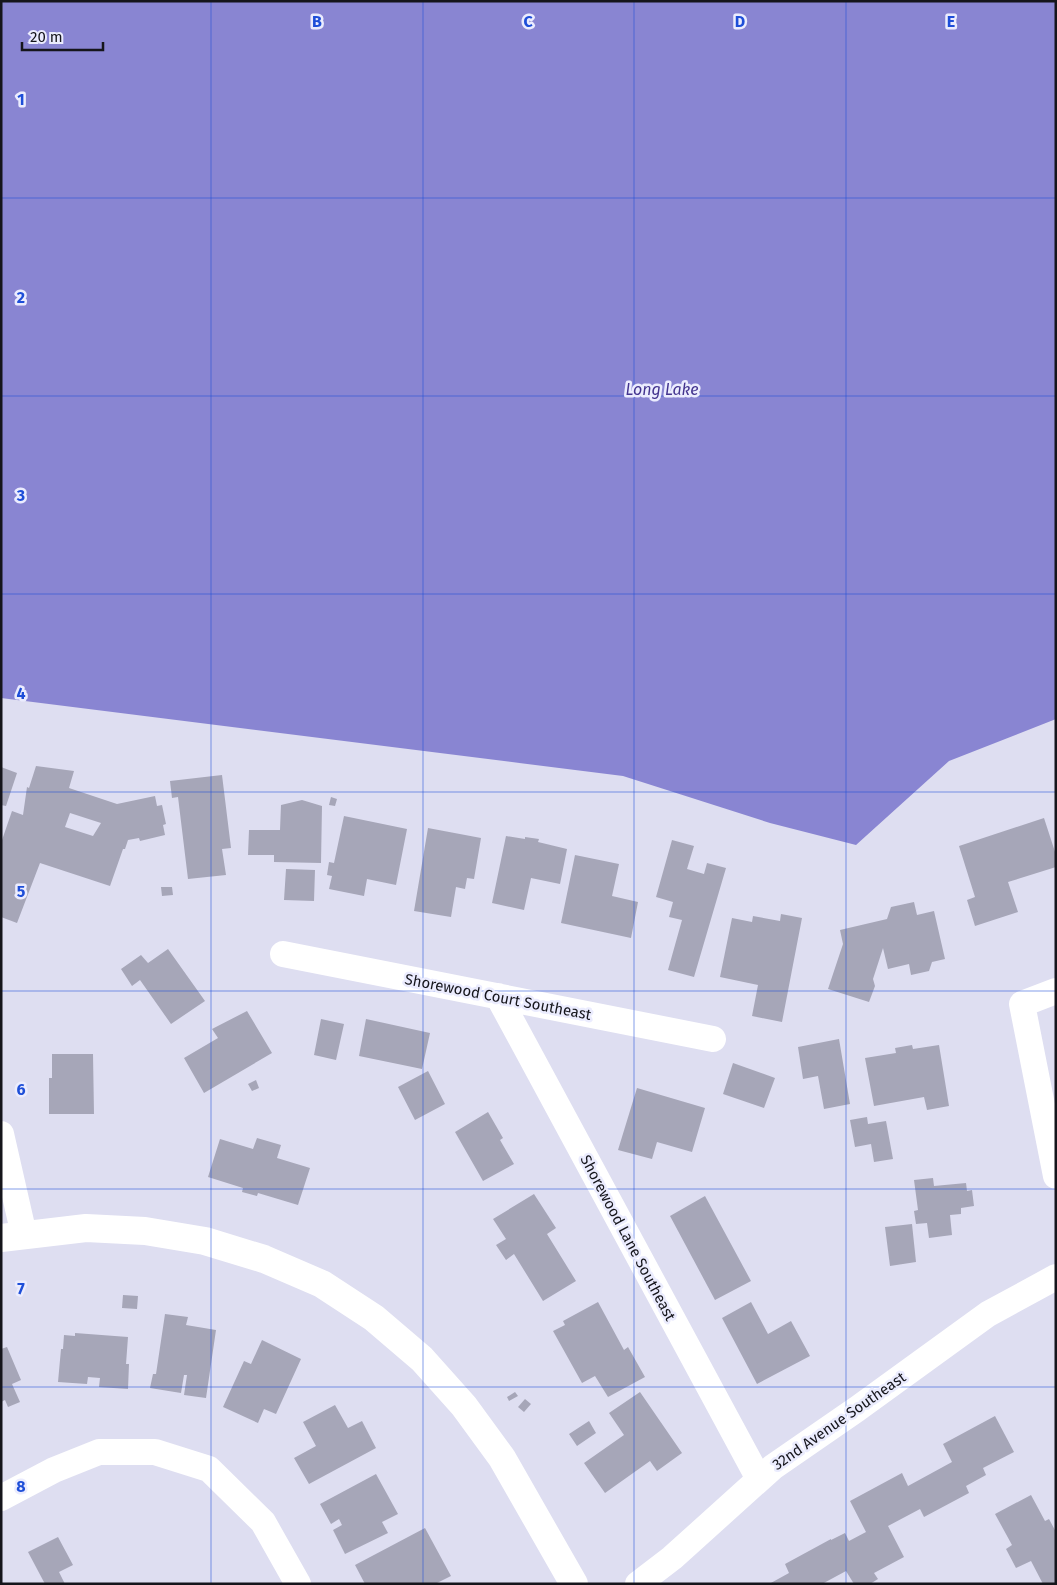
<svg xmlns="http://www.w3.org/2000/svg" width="1057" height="1585" viewBox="0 0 1057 1585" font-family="'Fira Sans',sans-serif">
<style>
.water{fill:#8985d2}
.building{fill:#a6a6b8;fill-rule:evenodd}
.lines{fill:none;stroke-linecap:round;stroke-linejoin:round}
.street{stroke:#fff;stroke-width:26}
.secondary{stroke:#fff;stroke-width:28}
.grid{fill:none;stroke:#1d4ed8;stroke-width:1;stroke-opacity:0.55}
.labels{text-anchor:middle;stroke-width:5;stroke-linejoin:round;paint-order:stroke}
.street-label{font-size:15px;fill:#15151b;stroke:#ebecfe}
.water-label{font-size:16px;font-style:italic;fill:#43348f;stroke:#ebecfe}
.grid-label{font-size:16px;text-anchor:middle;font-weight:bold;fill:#1d4ed8;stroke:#ebecfe;stroke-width:5;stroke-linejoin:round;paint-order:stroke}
</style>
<rect width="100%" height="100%" fill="#dedef1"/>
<path class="water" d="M1,1H1056V719L949,761L856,845L770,823L623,776L1,698Z"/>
<path class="building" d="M36,766L74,771L69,788L117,804L155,796L157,806L162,805L166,824L163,825L165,835L140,841L139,838L128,840L125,849H123L110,886L40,863L17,923L1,917V843L12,811L23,815L27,787L29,788ZM70,813L101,823L93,836L65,827Z
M1,767L17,773L6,806L1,805Z
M222,775L231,848L222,849L226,875L188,879L178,797L172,798L170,781Z
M331,797L337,799L335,806L329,805Z
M302,800L322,806L321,863L274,862V855H248L249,830H280L281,805Z
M344,816L407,829L396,885L367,879L364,896L329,889L332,876L327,875L329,862L334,863Z
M1044,818L1056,855V867L1008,882L1018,912L975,926L967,900L975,897L959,846Z
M428,828L481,838L474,879L467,878L465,889L456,887L451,917L414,911Z
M506,836L525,839V837L539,839L538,842L567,849L560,884L531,878L524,910L492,903Z
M672,840L694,846L687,869L704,874L707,863L726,868L694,977L668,970L682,920L669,917L673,902L656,897Z
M575,855L619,864L612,896L638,902L631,938L561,923Z
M286,869L315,870L314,901L284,900Z
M161,887H172L173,895L162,896Z
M914,902L917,915L934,911L945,959L932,962L929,971L911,975L909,964L888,969L883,948L873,979L875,986L869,1002L828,989L843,944L840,930L887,919L891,907Z
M781,914L802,918L782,1022L752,1016L758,985L720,977L732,918L752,922L753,916L780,921Z
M168,949L205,1001L171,1024L140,980L132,986L121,969L141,955L148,963Z
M247,1011L272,1053L204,1093L184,1058L218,1038L212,1029Z
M321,1019L344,1024L336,1060L314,1055Z
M366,1019L430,1033L422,1069L359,1056Z
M839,1039L850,1104L824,1109L818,1076L803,1079L798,1047Z
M912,1045L913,1049L939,1045L949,1106L927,1110L924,1097L874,1106L865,1058L896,1053L895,1048Z
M52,1054H93L94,1114H49V1078H52Z
M733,1063L775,1078L764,1108L723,1094Z
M428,1071L445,1104L415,1120L398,1087Z
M256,1080L259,1088L252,1091L248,1084Z
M637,1088L705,1108L692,1152L657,1142L652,1159L618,1150Z
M488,1112L503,1138L500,1140L514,1164L483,1181L455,1132Z
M867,1117L868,1124L886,1121L893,1159L874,1162L871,1144L855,1147L850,1120Z
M257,1138L281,1145L277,1158L310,1168L298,1205L258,1193L257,1196L242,1192L243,1188L208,1177L220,1139L253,1149Z
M933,1178L934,1186L966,1183L967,1191L972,1190L974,1206L961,1208V1214L950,1215L952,1235L929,1238L927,1223L916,1224L914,1211L918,1210L914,1180Z
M534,1194L556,1228L547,1234L576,1281L543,1301L514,1254L506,1260L496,1245L506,1239L493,1219Z
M705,1196L751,1281L715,1300L670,1216Z
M912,1224L916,1262L890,1266L885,1227Z
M123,1295L138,1296L137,1309L122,1308Z
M598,1302L624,1350L628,1347L645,1377L608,1397L595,1376L582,1383L553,1331L565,1325L563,1321Z
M751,1302L768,1334L791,1321L810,1356L757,1384L722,1318Z
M165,1314L188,1317L186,1325L216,1330L206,1398L184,1395L187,1375H184L181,1393L150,1388L153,1374H156Z
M75,1333L128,1337L126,1364H129L128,1389L99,1387L100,1378L88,1377L87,1384L58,1382L61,1349H63L64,1335L75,1336Z
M262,1340L301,1359L276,1414L264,1409L258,1423L223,1407L244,1361L251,1364Z
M7,1347L21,1380L12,1384L20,1402L8,1407L5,1400L1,1402V1349Z
M515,1392L518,1396L509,1401L507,1397Z
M640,1392L682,1453L657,1471L650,1461L605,1493L584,1463L624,1435L609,1413Z
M525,1399L531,1404L524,1412L518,1407Z
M335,1405L348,1428L362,1421L376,1448L309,1484L294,1458L316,1446L303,1422Z
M995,1416L1014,1452L983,1468L986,1475L966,1486L969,1493L924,1517L920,1509L888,1526L904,1557L874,1573L878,1579L870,1584H854L846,1571L822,1584H769L789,1573L785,1564L831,1539V1540L845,1533L849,1541L866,1532L850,1501L902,1473L908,1486L952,1462L943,1444Z
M589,1421L596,1433L577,1446L569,1434Z
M376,1474L398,1514L382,1522L388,1533L345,1554L333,1530L342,1525L339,1519L331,1524L320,1504Z
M1031,1495L1045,1521L1049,1519L1056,1532V1584H1043L1031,1561L1016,1568L1006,1549L1012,1545L995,1514Z
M425,1528L451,1576L435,1584H365L355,1565Z
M58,1537L73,1565L59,1572L65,1584H45L28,1552Z"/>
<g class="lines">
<path class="street" d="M283,954L713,1039
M1056,991L1022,1004L1056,1176
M498,996L759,1479
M1,1134L24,1235
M1,1498L54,1470L99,1452H155L209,1469L263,1522L298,1584
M638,1584L672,1558L773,1467L857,1409L988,1314L1056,1277"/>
<path class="secondary" d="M1,1238L86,1228L145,1231L205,1241L264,1259L322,1284L374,1318L422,1359L464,1406L502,1458L574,1584"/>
</g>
<path class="grid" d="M211,1V1584M423,1V1584M634,1V1584M846,1V1584M1,198H1056M1,396H1056M1,594H1056M1,792H1056M1,991H1056M1,1189H1056M1,1387H1056"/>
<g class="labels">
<g class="street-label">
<text transform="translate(498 997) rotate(11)" y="5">Shorewood Court Southeast</text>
<text transform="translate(628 1238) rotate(62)" y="5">Shorewood Lane Southeast</text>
<text transform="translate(839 1421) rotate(-35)" y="5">32nd Avenue Southeast</text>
</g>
<g class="water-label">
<text x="662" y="395">Long Lake</text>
</g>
</g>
<g class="grid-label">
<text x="317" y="27">B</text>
<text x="528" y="27">C</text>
<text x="740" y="27">D</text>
<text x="951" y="27">E</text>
<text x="21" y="105">1</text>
<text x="21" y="303">2</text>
<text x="21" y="501">3</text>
<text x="21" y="699">4</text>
<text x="21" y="897">5</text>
<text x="21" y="1095">6</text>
<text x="21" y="1294">7</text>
<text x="21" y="1492">8</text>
</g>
<rect width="1057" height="1585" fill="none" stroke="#15151b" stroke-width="5"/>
<path d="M22 42v8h81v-8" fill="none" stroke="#15151b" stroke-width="2.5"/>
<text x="30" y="42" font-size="15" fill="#15151b" stroke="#ebecfe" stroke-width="4" paint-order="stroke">20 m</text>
</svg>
